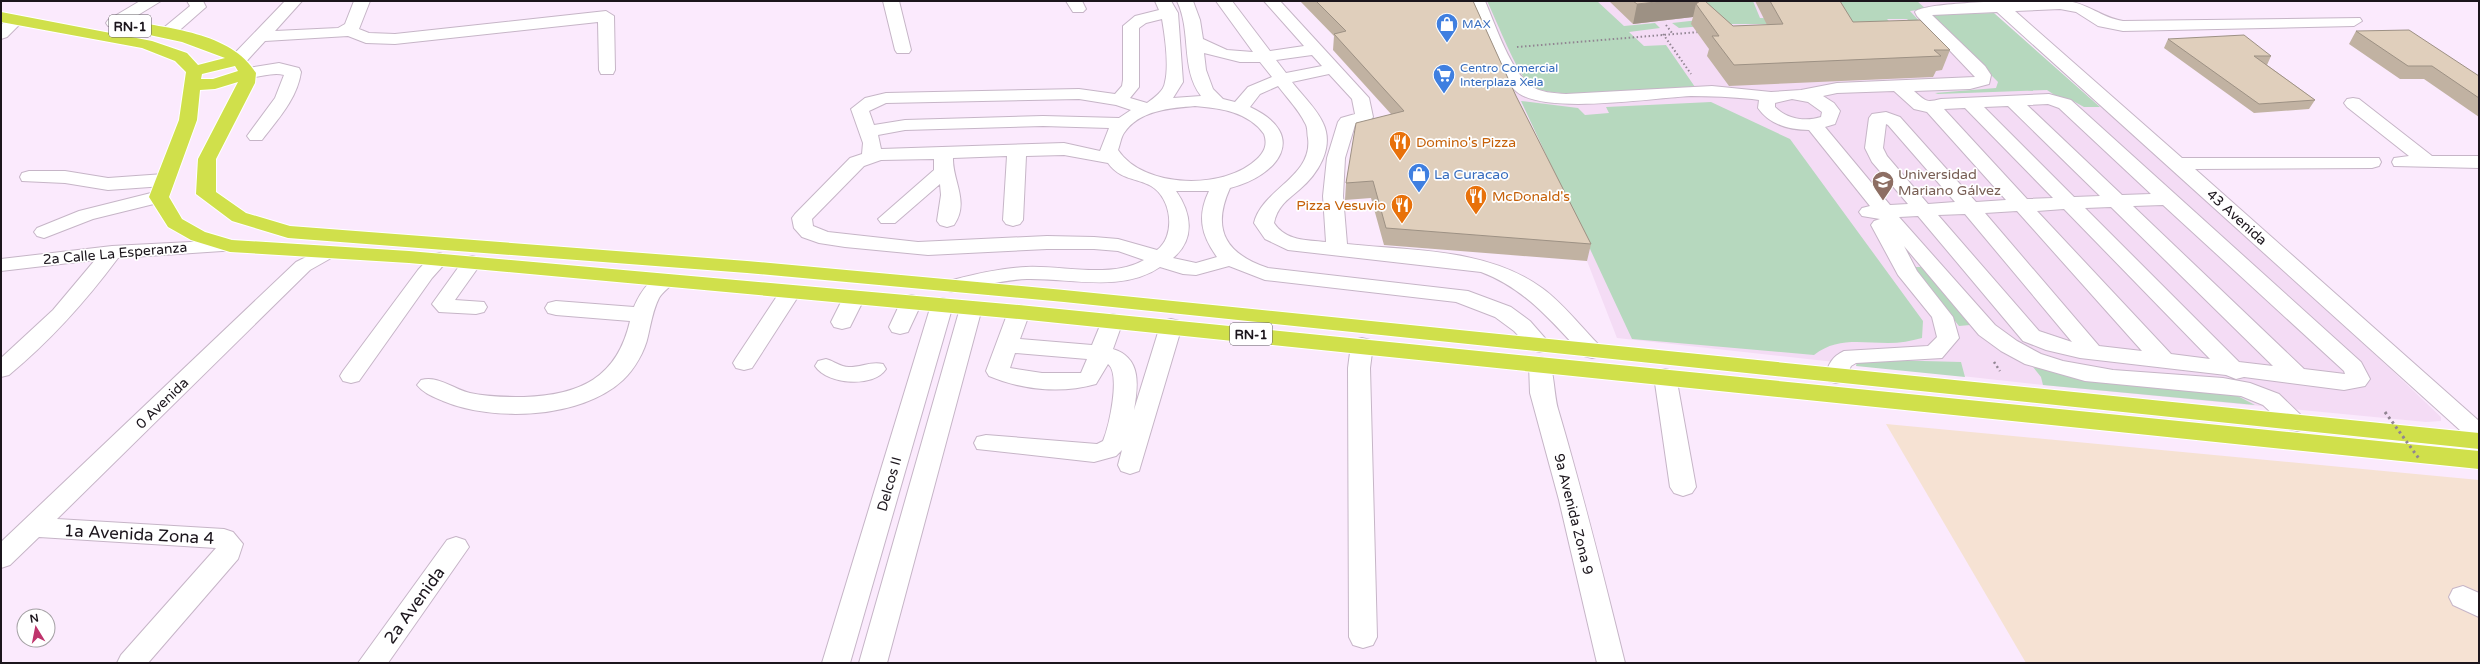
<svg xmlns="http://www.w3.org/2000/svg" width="2480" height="664" viewBox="0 0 2480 664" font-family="'Varela Round',sans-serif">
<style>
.built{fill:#f4dcf5}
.industrial{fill:#f6e2d3}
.green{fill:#b6d8be}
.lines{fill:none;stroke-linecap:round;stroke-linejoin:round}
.minor-casing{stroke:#c6b5c7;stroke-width:2}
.highway-casing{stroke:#fff;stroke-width:2}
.path-far1{stroke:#918592;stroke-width:2;stroke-dasharray:1.5 2.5;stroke-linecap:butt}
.path{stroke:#918592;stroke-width:2.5;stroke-dasharray:2 3;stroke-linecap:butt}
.minor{fill:#fff;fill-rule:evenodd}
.highway{fill:#d0e04b;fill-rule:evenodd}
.path-bridge{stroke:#918592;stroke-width:3;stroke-dasharray:2.5 3.5;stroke-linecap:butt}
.wall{fill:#c1b2a2}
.shaded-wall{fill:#9d9184}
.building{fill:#e0cfbc;stroke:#9d9184}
.labels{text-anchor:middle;stroke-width:3.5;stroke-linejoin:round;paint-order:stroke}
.far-shop-label{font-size:12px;fill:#366cbe;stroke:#fff;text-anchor:start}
.shield{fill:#fff;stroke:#5f5b60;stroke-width:1}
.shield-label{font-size:13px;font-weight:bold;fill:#1b151c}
.food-label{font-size:14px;fill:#c56008;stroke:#fff;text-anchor:start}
.shop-label{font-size:14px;fill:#366cbe;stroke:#fff;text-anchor:start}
.education-label{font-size:14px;fill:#785e54;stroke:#fff;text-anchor:start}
.street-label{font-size:14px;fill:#1b151c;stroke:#fff}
.near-street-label{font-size:17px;fill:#1b151c;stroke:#fff}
</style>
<rect width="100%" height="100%" fill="#fbeafd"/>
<path class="built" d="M1465,1H1980L2036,53L2142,142L2362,342L2441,417V421L2426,422L2043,385L1617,338L1587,261Z"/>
<path class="industrial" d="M1886,424L2479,480V663H2026Z"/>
<path class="green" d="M1487,1H1597L1624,26L1655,23L1660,28L1629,32L1644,46L1666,45L1695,87C1666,89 1547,102 1530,85C1517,74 1496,19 1487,1Z
M1680,1H1753L1760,18L1787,19L1785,24H1728L1679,28L1672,23L1699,20Z
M1823,1H1917L1926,9L1910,11L1924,26H1914L1907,19H1887L1900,33L1834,21Z
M1994,13L2100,107H2084L2073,101L2059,98L2047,90L1938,94L1935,93L1996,88L1998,82L1932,15Z
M1521,101L1578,108L1585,115L1609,113L1606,107L1711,102L1790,139L1923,321L1922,338C1911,341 1900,343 1888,343C1861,343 1837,337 1814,355L1632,339Z
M1912,267H1923L1970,325L1959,326Z
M1886,360L1961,362L1965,377L1856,366L1857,362Z
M2033,367L2092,379L2232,393L2255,405L2043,385L2041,377Z"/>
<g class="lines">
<g class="minor-casing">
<path id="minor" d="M140,1H161L120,26H108L106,23L108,20Z
M187,1H203L206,7L173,36H161L159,33L161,30L190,6Z
M285,1H302L275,31L338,28L345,24L354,1H370L359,29L369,33L395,34L606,11L614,16L615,70L613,74H601L599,70L598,22L395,44L366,43L348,36L265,41L244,64H232L230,60L232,56Z
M883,1H899L911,50L909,53H897L895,50Z
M1066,1H1082L1086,9L1083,12H1073Z
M1155,1H1171L1178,13L1183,82L1173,98L1201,96C1180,68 1192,32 1177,1H1193L1200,20L1203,39L1227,50L1253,52L1216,1H1232L1270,51L1304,46L1264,1H1280L1369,98L1373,117L1370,121L1355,125L1345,158L1343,196L1347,244C1412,251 1487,248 1542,288C1562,302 1582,328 1600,346L1603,351L1600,356L1592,358L1584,356C1552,322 1526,289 1481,272L1288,250L1265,239L1254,223C1262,189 1313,177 1308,138C1307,134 1308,127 1305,123C1299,110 1287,98 1278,86L1260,94L1250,107C1310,135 1278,176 1230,188C1211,230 1226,254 1268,268L1468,291L1511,307L1530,321L1551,345L1548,350L1540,352L1532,350L1514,331L1495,317L1456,302L1265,280L1229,266L1196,275L1183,274L1160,267C1123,293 1069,278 1027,279C1002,280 977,287 952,292L945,290L941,286L945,282C971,275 999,268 1026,267C1063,265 1110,279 1144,260L1118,251L1094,249H1047L928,255L845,247L819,243L802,237L794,228L792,218L795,214L850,158L862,154L863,143L851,109L865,98L886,93L1079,89L1115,94L1122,86L1123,80V26L1135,16L1159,10ZM1162,19C1165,36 1169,66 1165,82C1164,91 1154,98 1147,103L1130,98L1139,87V28L1146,23ZM1204,53L1240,62H1260L1272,77L1248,87L1235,102L1223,99L1213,89L1206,70ZM1312,55L1322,66L1286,73L1276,60ZM1329,74L1352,99L1355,114L1341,118L1338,122L1327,158L1323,196L1326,242C1306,240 1286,241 1274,223C1277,207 1287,200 1299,190C1317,175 1335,148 1323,123C1317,109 1302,95 1292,82ZM1079,99L1116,105L1131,110L1119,118L1043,116L905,120L874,125L869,111L886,103ZM1195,106C1220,108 1249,112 1264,134C1268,145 1264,152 1257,159C1225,190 1144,189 1118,150C1120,145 1121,137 1124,133C1139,110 1171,108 1195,106ZM1043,126L1109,128L1100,151L1064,143L881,149L878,135L905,130ZM1064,155L1108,163C1120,180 1137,178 1151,186C1172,198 1176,236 1157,250L1118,239L1094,237L1047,236L918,242L828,232L813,226L812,219L864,166L881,160L934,159V170L878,219L881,223H895L940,184L941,195L937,221L940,225L947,227L954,225C970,202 952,180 953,158L1007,156L1003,220L1006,224L1013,226L1020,224L1023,220L1026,156ZM1176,191H1209C1197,216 1201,235 1217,257L1196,263L1173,258C1196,239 1191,212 1176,191Z
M1469,1H1485C1495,24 1510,70 1530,85C1540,93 1554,93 1566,94L1712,86L1771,92L1801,90L1837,83L1975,77L1917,16L1915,12C1923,1 2047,0 2066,1C2088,3 2102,18 2123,21L2360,18L2362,21L2354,26L2123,31L2098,26L2076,12L2060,9L2015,11L2182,158H2379L2381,162L2379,166L2372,168L2195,169L2479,421V442L2471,440L1997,12L1932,15L1985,66L1991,75L1989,84L1970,89L1914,91C1926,101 1925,103 1941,99L2049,94L2071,100L2361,362L2370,379L2365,386L2344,390L2244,377L2236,379L2226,375L2080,358L2046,350L2023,341L1918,216L1899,217L1995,325L2017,341L2041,354L2063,361L2113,370L2223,378L2250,383L2279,394L2309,423L2305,429L2297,431L2289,429L2263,405L2241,396L2085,381L2025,364L2001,351L1979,335L1904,246L1917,271L1953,317L1959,338L1942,358L1856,363L1851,366L1844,381L1836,383L1828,381L1825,376C1829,363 1832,357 1844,351L1928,346L1937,337L1932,317L1898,275L1871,225L1874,221L1880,219L1862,216L1859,212L1862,208L1870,206L1809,130C1789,130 1769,124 1758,108L1759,100L1752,99C1732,97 1711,96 1691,96C1653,98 1545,115 1517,92C1495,73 1481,28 1469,1ZM1894,91L1914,109L1927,112L2006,200L1976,202L1900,117L1886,112L1872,114L1869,118L1865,148L1872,162L1908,204L1890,205L1825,127L1835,124L1840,111L1834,103L1823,96L1837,93ZM1792,99L1808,102L1822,112L1821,117C1805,122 1787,119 1775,107V103ZM2048,104L2059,108L2151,194L2122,195L2027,105ZM2008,106L2100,196L2074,197L1984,107ZM1965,108L2053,198L2027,199L1944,109ZM1886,124L1888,125L1955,202L1928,204L1887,156L1883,148ZM2163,205L2344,371L2345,374L2304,369L2133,206ZM2111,207L2273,366L2239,362L2085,208ZM2064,209L2210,359L2171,354L2037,211ZM2017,211L2142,351L2099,346L1985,213ZM1965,214L2072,342L2039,331L1938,215Z
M16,15L24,20L7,37L1,39V25L10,17Z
M279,63L299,68L301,72C297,99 278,119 262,140H250L247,136L275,98L284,75C270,71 256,80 242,77L240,73L242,69Z
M2353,98L2359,99L2432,156H2479V168L2394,166L2392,162L2394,158L2409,156L2347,107L2344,103L2347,99Z
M29,171H65L108,178L164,174L171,176L173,180L171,184L164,186L108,190L65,183L22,181L20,177L22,173Z
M159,191L166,193L169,197L166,201L93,219L44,238L37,236L34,232L37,228L79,211Z
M230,240L237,242L240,246L237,250L118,258C86,301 50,341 9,375L1,377V358L53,310L95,260L1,271V259L112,246Z
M326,247L333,249L336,253L333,257L310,270L57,519L224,529L233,532L243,544L238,559L148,663H117L121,655L216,548L39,537L10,565L1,568V542L296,262Z
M439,253L446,255L449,259L432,278L359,381L351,383L343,381L340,376L343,371L418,270L432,255Z
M472,256L479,258L482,262L455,300L484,302L487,307L484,312L476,314L439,312L432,304L465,258Z
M665,274L672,276L675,280C671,287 663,291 659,298C653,310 651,323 648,336C645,351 634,370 623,380C581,419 493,422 443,401C434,397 423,393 417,385L421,380C438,375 453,389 470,393C488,397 506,397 524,397C580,395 617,378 630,321L556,315L548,313L545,308L548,303L556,301L634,307C640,293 649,278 665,274Z
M790,286L797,287L801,292L752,368L744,370L736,368L733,363L736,358L783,287Z
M854,291L862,292L865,297L850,327L842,329L834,327L831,322L846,292Z
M911,295L919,297L922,302L908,332L900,334L892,332L889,327L903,297Z
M942,298L950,300L953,305L850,663H822L931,305L934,300Z
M971,301L979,303L982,308L887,663H859L960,308L963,303Z
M1019,305L1027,307L1030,312L1020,339L1092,345L1104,316L1112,314L1120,316L1123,321L1113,349C1142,358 1138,386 1134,410L1160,326L1163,321L1171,319L1179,321L1182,326L1139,471L1130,474L1121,471L1118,465L1122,450L1116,456L1094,462L977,449L974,443L977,437L986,435L1097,444L1103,441C1109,427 1121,374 1108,364L1096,384C1061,394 1022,390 989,376L986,371L1008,312L1011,307ZM1015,353L1087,359L1081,373H1042L1010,368Z
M1362,338L1370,340L1373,345L1370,368L1377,637L1373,645L1363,648L1353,645L1349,637L1348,368L1351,345L1354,340Z
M1540,357L1548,359C1554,369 1554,395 1558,409C1583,493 1604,578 1625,663H1597L1559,500L1530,393L1529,364L1532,359Z
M826,359C834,361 840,367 849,367C862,367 871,361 883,364L886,369C874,388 827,385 815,366L818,361Z
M1665,369L1673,371L1676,376L1696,487L1692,493L1683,496L1674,493L1670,487L1654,376L1657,371Z
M456,537L465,540L469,547L388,663H358L447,540Z
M2463,586L2479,593V617L2453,605L2449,597L2453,589Z"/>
</g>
<g class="highway-casing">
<path id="highway" d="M1,12L152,41L187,53L198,65L225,58L182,42L117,28L115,25L123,20C167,28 231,32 256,73L255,83L216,159V192L246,213L290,226L747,261L1064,290L2479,433V449L1064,302L747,273L288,238L232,221L196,194L198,159L238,82L215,89L200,90L197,120L169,197L182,219L205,232L232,240L409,251L1019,305L2479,451V469L1019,319L409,263L230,252L191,240L168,227L149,197L179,120L186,72L175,61L142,48L1,22ZM235,66L238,71L213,79H201L202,74Z"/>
</g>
<path class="path-far1" d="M1666,25L1672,33
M1663,34L1691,74
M1517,47L1699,32"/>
<path class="path" d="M1994,362L2000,371"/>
<use href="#minor" class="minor"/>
<use href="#highway" class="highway"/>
<path class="path-bridge" d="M2385,412L2420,460"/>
</g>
<path class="wall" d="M1300,1H1473L1516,96L1591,244L1587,261L1384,245L1371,198L1345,200L1346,183L1391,114L1333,50L1334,36Z
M1609,1H1705L1733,26L1767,25L1755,1H1840L1853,22L1950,50L1942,70L1936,71L1933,77L1729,86L1707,56L1709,49L1691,24L1693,17L1633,24Z
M2356,31L2479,76V117L2424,79H2400L2349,44Z
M2168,39L2271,56L2267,65L2315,100L2309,109L2254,113L2164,48Z"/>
<path class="shaded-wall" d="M1666,1H1700L1696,4L1693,17L1633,24L1637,4Z"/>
<path class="building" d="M1316,1H1473L1516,96L1591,244L1386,228L1373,181L1346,183L1356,123L1404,111L1334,34L1346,31Z
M1633,1H1666L1637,4Z
M1700,1H1705L1733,26L1783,24L1770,1H1840L1853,22L1920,20L1950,50H1934L1941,56L1734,65L1712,36H1719L1696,4Z
M2409,30L2479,76V98L2432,66H2408L2356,31Z
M2244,35L2271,56H2254L2315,100L2259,104L2168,39Z"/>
<defs>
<g id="shop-pin" transform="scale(1.15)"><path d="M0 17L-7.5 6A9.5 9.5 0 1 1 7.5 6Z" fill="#3f7fe0" stroke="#fff"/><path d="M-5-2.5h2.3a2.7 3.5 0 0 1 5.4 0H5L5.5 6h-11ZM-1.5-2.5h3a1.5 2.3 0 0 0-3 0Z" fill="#fff"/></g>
<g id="supermarket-pin" transform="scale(1.15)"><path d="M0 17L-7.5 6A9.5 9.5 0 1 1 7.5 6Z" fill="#3f7fe0" stroke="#fff"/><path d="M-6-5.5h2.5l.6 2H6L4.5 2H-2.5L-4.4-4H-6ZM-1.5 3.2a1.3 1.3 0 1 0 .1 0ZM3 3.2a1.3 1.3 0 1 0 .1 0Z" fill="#fff"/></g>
<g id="restaurant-pin" transform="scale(1.15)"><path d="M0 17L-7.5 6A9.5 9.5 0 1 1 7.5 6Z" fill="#e8710a" stroke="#fff"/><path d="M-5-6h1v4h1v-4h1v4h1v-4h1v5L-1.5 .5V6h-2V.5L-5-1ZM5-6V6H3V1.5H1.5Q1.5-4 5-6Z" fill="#fff"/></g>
<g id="university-pin" transform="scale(1.15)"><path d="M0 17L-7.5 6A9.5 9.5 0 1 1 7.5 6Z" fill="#8d6e63" stroke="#fff"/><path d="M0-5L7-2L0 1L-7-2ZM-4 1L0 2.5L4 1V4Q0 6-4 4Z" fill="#fff"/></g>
</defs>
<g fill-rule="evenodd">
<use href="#shop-pin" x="1447" y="24"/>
<use href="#supermarket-pin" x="1444" y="75"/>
<use href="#restaurant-pin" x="1400" y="142"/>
<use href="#shop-pin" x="1419" y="174"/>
<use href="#university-pin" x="1883" y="182"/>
<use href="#restaurant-pin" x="1476" y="196"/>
<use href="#restaurant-pin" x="1402" y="205"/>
</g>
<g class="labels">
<g class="far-shop-label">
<text x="1462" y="28">MAX</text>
<text x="1460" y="72">Centro Comercial<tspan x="1460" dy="14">Interplaza Xela</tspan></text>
</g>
<g class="shield">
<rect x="109" y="15" width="42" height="22" rx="3"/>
<rect x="1230" y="323" width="42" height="22" rx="3"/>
</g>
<g class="shield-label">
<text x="130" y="31">RN-1</text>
<text x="1251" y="339">RN-1</text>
</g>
<g class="food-label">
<text x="1416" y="147">Domino's Pizza</text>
<text x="1492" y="201">McDonald's</text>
<text x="1386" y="210" text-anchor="end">Pizza Vesuvio</text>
</g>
<g class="shop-label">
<text x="1434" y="179">La Curacao</text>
</g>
<g class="education-label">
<text x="1898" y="179">Universidad<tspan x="1898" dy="16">Mariano Gálvez</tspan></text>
</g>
<g class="street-label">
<text transform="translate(2237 217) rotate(42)" y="5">43 Avenida</text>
<text transform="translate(115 253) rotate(-5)" y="5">2a Calle La Esperanza</text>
<text transform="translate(162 403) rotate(-44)" y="5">0 Avenida</text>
<text transform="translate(889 484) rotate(-74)" y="5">Delcos II</text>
<text transform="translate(1574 514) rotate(76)" y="5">9a Avenida Zona 9</text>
</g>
<g class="near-street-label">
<text transform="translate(139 534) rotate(3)" y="6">1a Avenida Zona 4</text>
<text transform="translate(414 605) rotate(-54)" y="6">2a Avenida</text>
</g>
</g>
<rect width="2480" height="664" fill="none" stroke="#1b151c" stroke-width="4"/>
<g transform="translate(36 628) rotate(350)"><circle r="19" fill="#ffffff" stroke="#a4a1a4"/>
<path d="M0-3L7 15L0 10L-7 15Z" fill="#bf346c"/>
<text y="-6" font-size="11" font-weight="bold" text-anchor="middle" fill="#1b151c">N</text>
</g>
</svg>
